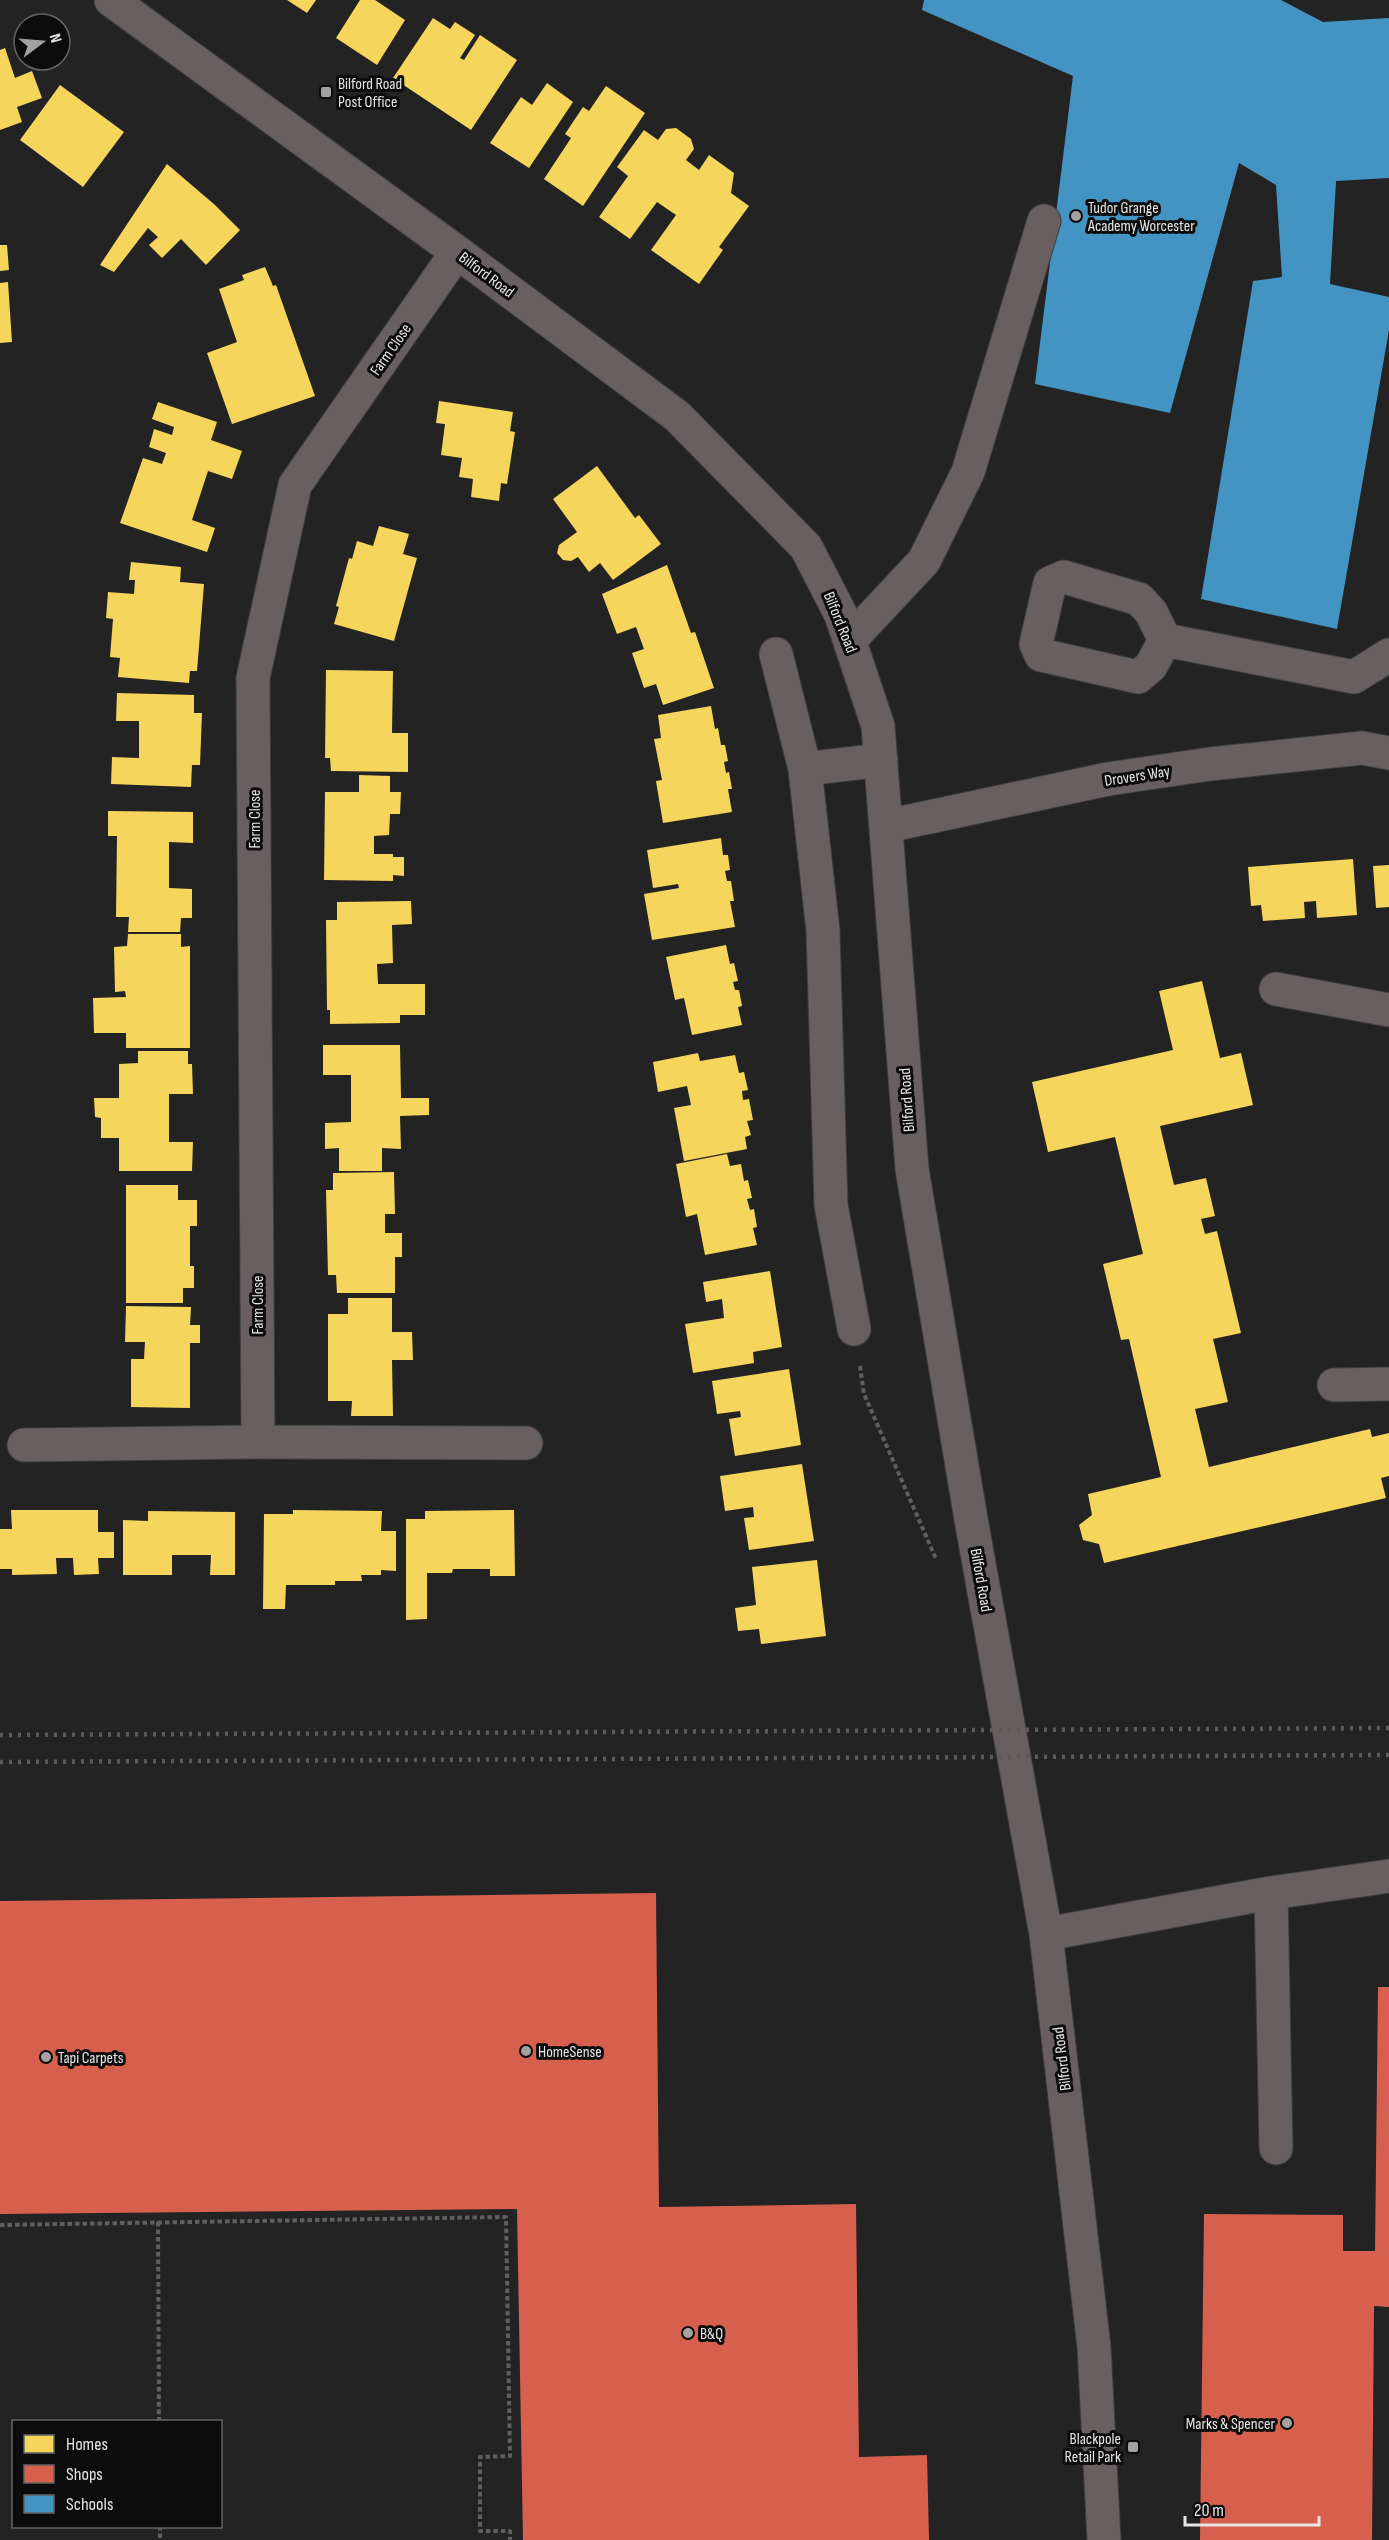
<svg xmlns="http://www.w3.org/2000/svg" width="1389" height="2540" viewBox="0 0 1389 2540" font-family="'Sofia Sans Condensed',sans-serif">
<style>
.homes{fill:#f6d55c}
.shops{fill:#d6604d}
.schools{fill:#4393c3}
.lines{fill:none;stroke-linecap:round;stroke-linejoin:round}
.minor-casing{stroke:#3f3e3e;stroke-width:35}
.path{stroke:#625e5e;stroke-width:4;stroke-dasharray:4.5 3;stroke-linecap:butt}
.minor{stroke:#675f60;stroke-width:33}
.rail{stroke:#5e5a5a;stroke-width:4.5;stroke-dasharray:3 6;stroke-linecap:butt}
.poi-dot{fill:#a3a1a1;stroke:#0d0c0c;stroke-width:2}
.labels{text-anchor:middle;stroke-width:6;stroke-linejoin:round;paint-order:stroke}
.poi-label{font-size:16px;fill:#e8e5e5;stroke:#0d0c0c;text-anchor:start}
.street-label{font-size:16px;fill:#e8e5e5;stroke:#0d0c0c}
</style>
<rect width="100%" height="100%" fill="#242323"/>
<path class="homes" d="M287,0H316L307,13Z
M360,0H375L405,20L377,65L336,38Z
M433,18L450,29L455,22L475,35L460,58L464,60L480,35L517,60L471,130L393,78Z
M5,48L15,78L32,71L42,98L17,107L22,122L0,130V50Z
M547,83L573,102L529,168L490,143L521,97L532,105Z
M60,85L124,132L83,187L20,140Z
M606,86L645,113L583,206L544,179L571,138L565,134L583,107L589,111Z
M676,128L691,139L694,149L686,160L699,170L709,155L734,173L731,193L749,206L719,247L723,250L699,284L651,250L676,215L657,202L630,239L599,217L628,176L617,167L644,130L658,140L666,129Z
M167,164L215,205L240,230L206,265L181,239L162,258L149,245L158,237L148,228L114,272L100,265Z
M0,245H7L9,270L0,271Z
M265,267L273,286L276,285L315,396L232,424L207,353L237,342L219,289L244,280L242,275Z
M8,282L12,342L0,343V283Z
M439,401L513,412L510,431L515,432L507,484L501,483L499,501L471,497L473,479L459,477L462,458L441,455L445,424L436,423Z
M158,402L217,422L211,440L242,451L232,479L208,471L192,520L215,528L207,552L120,523L143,458L162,464L166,453L149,447L154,429L172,435L174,427L152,419Z
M597,466L635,518L639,515L661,544L613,580L600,563L589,572L578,557L571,561L563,560L557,553L559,545L577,532L553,499Z
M379,526L409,534L403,554L417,558L394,641L334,624L339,607L336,606L349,558L352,559L357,541L373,546Z
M131,562L181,567L180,582L204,584L197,671H190L189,683L118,677L120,658L110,657L113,619L106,618L108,592L134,594L135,580H129Z
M667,565L691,633L695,632L714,688L663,705L656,684L644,688L632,653L644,649L636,627L617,634L602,594Z
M326,670L393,671L392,733H408V772L331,771L330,758H325Z
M117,693L194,695V713H202L200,765H192L191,787L111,784L112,757L139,758V721H116Z
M711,706L715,729L718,728L721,745H725L728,761L724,762L726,773L729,772L732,789H728L732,812L663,823L656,781L662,780L654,739L661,738L658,715Z
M359,775L390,776V792H401L400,814H390L389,835L374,836V854H393V857H404V876L393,875V881L324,880L325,792H359Z
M108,811L193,812V843L169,842V888L192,889V918H181L180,932H128L129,917H116L117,836H108Z
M721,838L723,855H728L730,870L725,871L727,881H731L734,901H730L735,927L652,940L644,894L679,888L678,884L653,888L647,850Z
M1353,859L1357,915L1317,918L1316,901L1304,902L1305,918L1263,921L1261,905L1251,906L1248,867Z
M1389,865V907L1376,908L1373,866Z
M411,901L412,924L392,925L393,963L377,964L378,984H425V1015H400V1023L330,1024V1010H327L326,920H337V902Z
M128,934H181V947L190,946V1048H126V1033H94L93,998L126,997L125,991L115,992L114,947L127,946Z
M726,945L730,964L734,963L738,981L733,982L735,990H739L742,1006L738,1007L742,1025L692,1035L684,998L675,1000L666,957Z
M1202,981L1220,1058L1241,1053L1253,1105L1160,1126L1174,1185L1206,1178L1215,1216L1201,1219L1205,1234L1217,1231L1241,1333L1213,1339L1228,1402L1195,1409L1209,1467L1370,1429L1372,1437L1389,1433V1476L1381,1478L1386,1498L1104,1563L1099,1544L1083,1540L1079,1525L1092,1515L1088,1494L1161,1477L1129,1339L1121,1340L1103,1264L1143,1254L1115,1137L1048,1152L1032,1082L1173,1050L1159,991Z
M323,1045H400L401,1098H429V1115L400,1116L401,1149L382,1148V1171H339V1148L325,1149V1123L351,1122V1075H323Z
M138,1051H188V1064H192L193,1094H169V1142H193L192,1171H119V1138H101V1118L95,1117L94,1098H119V1064L138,1063Z
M698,1053L700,1061L735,1055L739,1073L744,1072L748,1090L742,1091L743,1100L749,1099L753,1120L747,1121L751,1135L745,1137L747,1149L684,1161L674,1108L691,1105L687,1086L658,1092L653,1062Z
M727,1154L730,1166L741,1164L744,1181L748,1180L752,1198L747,1199L750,1210L754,1209L757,1227L753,1228L757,1245L705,1255L697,1214L686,1217L676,1164Z
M394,1172L395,1214H385V1233H402V1257H395V1293H337L336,1275H328L326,1190H333V1173Z
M126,1185H178V1200H197V1226H190V1266H194V1288H183V1303H126Z
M770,1271L782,1347L753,1352L754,1363L693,1373L685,1324L724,1318L722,1299L706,1302L703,1282Z
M348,1298H392V1332H412L413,1360H392L393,1416H351L352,1401H328V1314H348Z
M126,1306L191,1307L190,1325H200V1343H190V1408L131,1407V1359H144L145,1342H125Z
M789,1369L801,1445L735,1456L729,1419L741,1417L740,1411L717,1414L712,1381Z
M802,1464L814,1541L749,1550L744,1518L754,1517L753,1507L725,1511L720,1476Z
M11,1510H98V1532H114V1558H98L99,1574L74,1575L73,1558H56L57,1574L12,1575V1569H0V1529H12Z
M293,1510L382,1511L381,1531H396V1571L381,1570V1575H361L362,1581H335V1585H286L285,1609H263L264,1514H293Z
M514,1510L515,1576H490V1569H453L452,1573H427V1619L406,1620V1519H425V1511Z
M148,1511L235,1512V1575H210L211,1555H172V1575H123V1520L148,1521Z
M817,1560L826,1636L761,1644L759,1629L738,1631L735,1608L756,1605L752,1567Z"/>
<path class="shops" d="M656,1893L659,2207L856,2204L859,2457L927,2455L929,2540H523L517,2209L0,2214V1901Z
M1378,1987H1389V2307L1374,2306L1372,2540H1200L1204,2214L1343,2215V2251H1375Z"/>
<path class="schools" d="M924,0H1281L1323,22L1389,18V178L1336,181L1330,284L1389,297V330L1337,629L1201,599L1253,281L1282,277L1276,185L1239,163L1170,413L1035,384L1073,76L922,10Z"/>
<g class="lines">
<g class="minor-casing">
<path id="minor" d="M111,0L457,252L677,416L806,547L841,615L878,726L912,1169L972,1525L1046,1934L1094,2347L1104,2540
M1064,577L1139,599L1151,612L1165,640L1151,666L1138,677L1041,655L1036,644L1050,583Z
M850,640L924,561L968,472L1044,221
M1165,640L1354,677L1389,655
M776,654L805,769L823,931L831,1205L854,1329
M805,769L881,760
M887,826L1108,779L1210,764L1362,748L1389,753
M1276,989L1389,1010
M1334,1385L1389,1384
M258,1442L253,678L295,485L457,252
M24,1445L258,1442L526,1443
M1271,1893L1276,2148
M1046,1934L1271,1893L1389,1876"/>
</g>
<path class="path" d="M860,1366L864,1394L936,1559
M158,2222L159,2422
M0,2225L506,2217L510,2456L480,2457V2531H510V2540
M160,2526V2540"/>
<use href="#minor" class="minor"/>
<path class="rail" d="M0,1735L1389,1728
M0,1762L1389,1755"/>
</g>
<g class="poi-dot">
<rect x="320" y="86" width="12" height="12" rx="3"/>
<circle cx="1076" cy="216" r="6"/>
<circle cx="526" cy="2051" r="6"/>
<circle cx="46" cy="2057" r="6"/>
<circle cx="688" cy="2333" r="6"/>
<circle cx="1287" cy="2423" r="6"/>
<rect x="1127" y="2441" width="12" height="12" rx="3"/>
</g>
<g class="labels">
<g class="poi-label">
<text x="338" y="89">Bilford Road<tspan x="338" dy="18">Post Office</tspan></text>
<text x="1088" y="213">Tudor Grange<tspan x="1088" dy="18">Academy Worcester</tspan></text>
<text x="538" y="2057">HomeSense</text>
<text x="58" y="2063">Tapi Carpets</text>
<text x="700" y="2339">B&amp;Q</text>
<text x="1275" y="2429" text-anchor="end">Marks &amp; Spencer</text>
<text x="1121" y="2444" text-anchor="end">Blackpole<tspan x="1121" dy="18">Retail Park</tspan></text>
</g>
<g class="street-label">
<text transform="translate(487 274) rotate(37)" y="6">Bilford Road</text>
<text transform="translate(390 349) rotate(-55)" y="6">Farm Close</text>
<text transform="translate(841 622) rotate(68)" y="6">Bilford Road</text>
<text transform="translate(1137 775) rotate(-9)" y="6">Drovers Way</text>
<text transform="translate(254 819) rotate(-90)" y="6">Farm Close</text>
<text transform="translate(906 1100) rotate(-94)" y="6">Bilford Road</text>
<text transform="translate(257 1305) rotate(-90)" y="6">Farm Close</text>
<text transform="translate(982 1580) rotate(80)" y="6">Bilford Road</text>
<text transform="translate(1061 2059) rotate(-97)" y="6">Bilford Road</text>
</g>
</g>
<rect x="12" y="2420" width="210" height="108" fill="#0d0c0c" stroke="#656363" stroke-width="1.5"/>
<rect x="24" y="2435" width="30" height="18" fill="#f6d55c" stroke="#656363" stroke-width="1.5"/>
<text x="66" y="2450" font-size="18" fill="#e8e5e5">Homes</text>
<rect x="24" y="2465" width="30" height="18" fill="#d6604d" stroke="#656363" stroke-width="1.5"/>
<text x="66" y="2480" font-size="18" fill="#e8e5e5">Shops</text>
<rect x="24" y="2495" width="30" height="18" fill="#4393c3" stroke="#656363" stroke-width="1.5"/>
<text x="66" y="2510" font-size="18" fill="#e8e5e5">Schools</text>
<g transform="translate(42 42) rotate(74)"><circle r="28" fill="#0d0c0c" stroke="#656363" stroke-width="1.5"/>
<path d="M0-4.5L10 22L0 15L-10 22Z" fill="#a3a1a1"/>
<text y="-9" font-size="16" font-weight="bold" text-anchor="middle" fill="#e8e5e5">N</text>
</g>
<path d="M1185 2516v9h134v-9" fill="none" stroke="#e8e5e5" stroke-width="3"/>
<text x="1194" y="2516" font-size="18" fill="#e8e5e5" stroke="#0d0c0c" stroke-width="4.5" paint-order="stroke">20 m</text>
</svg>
